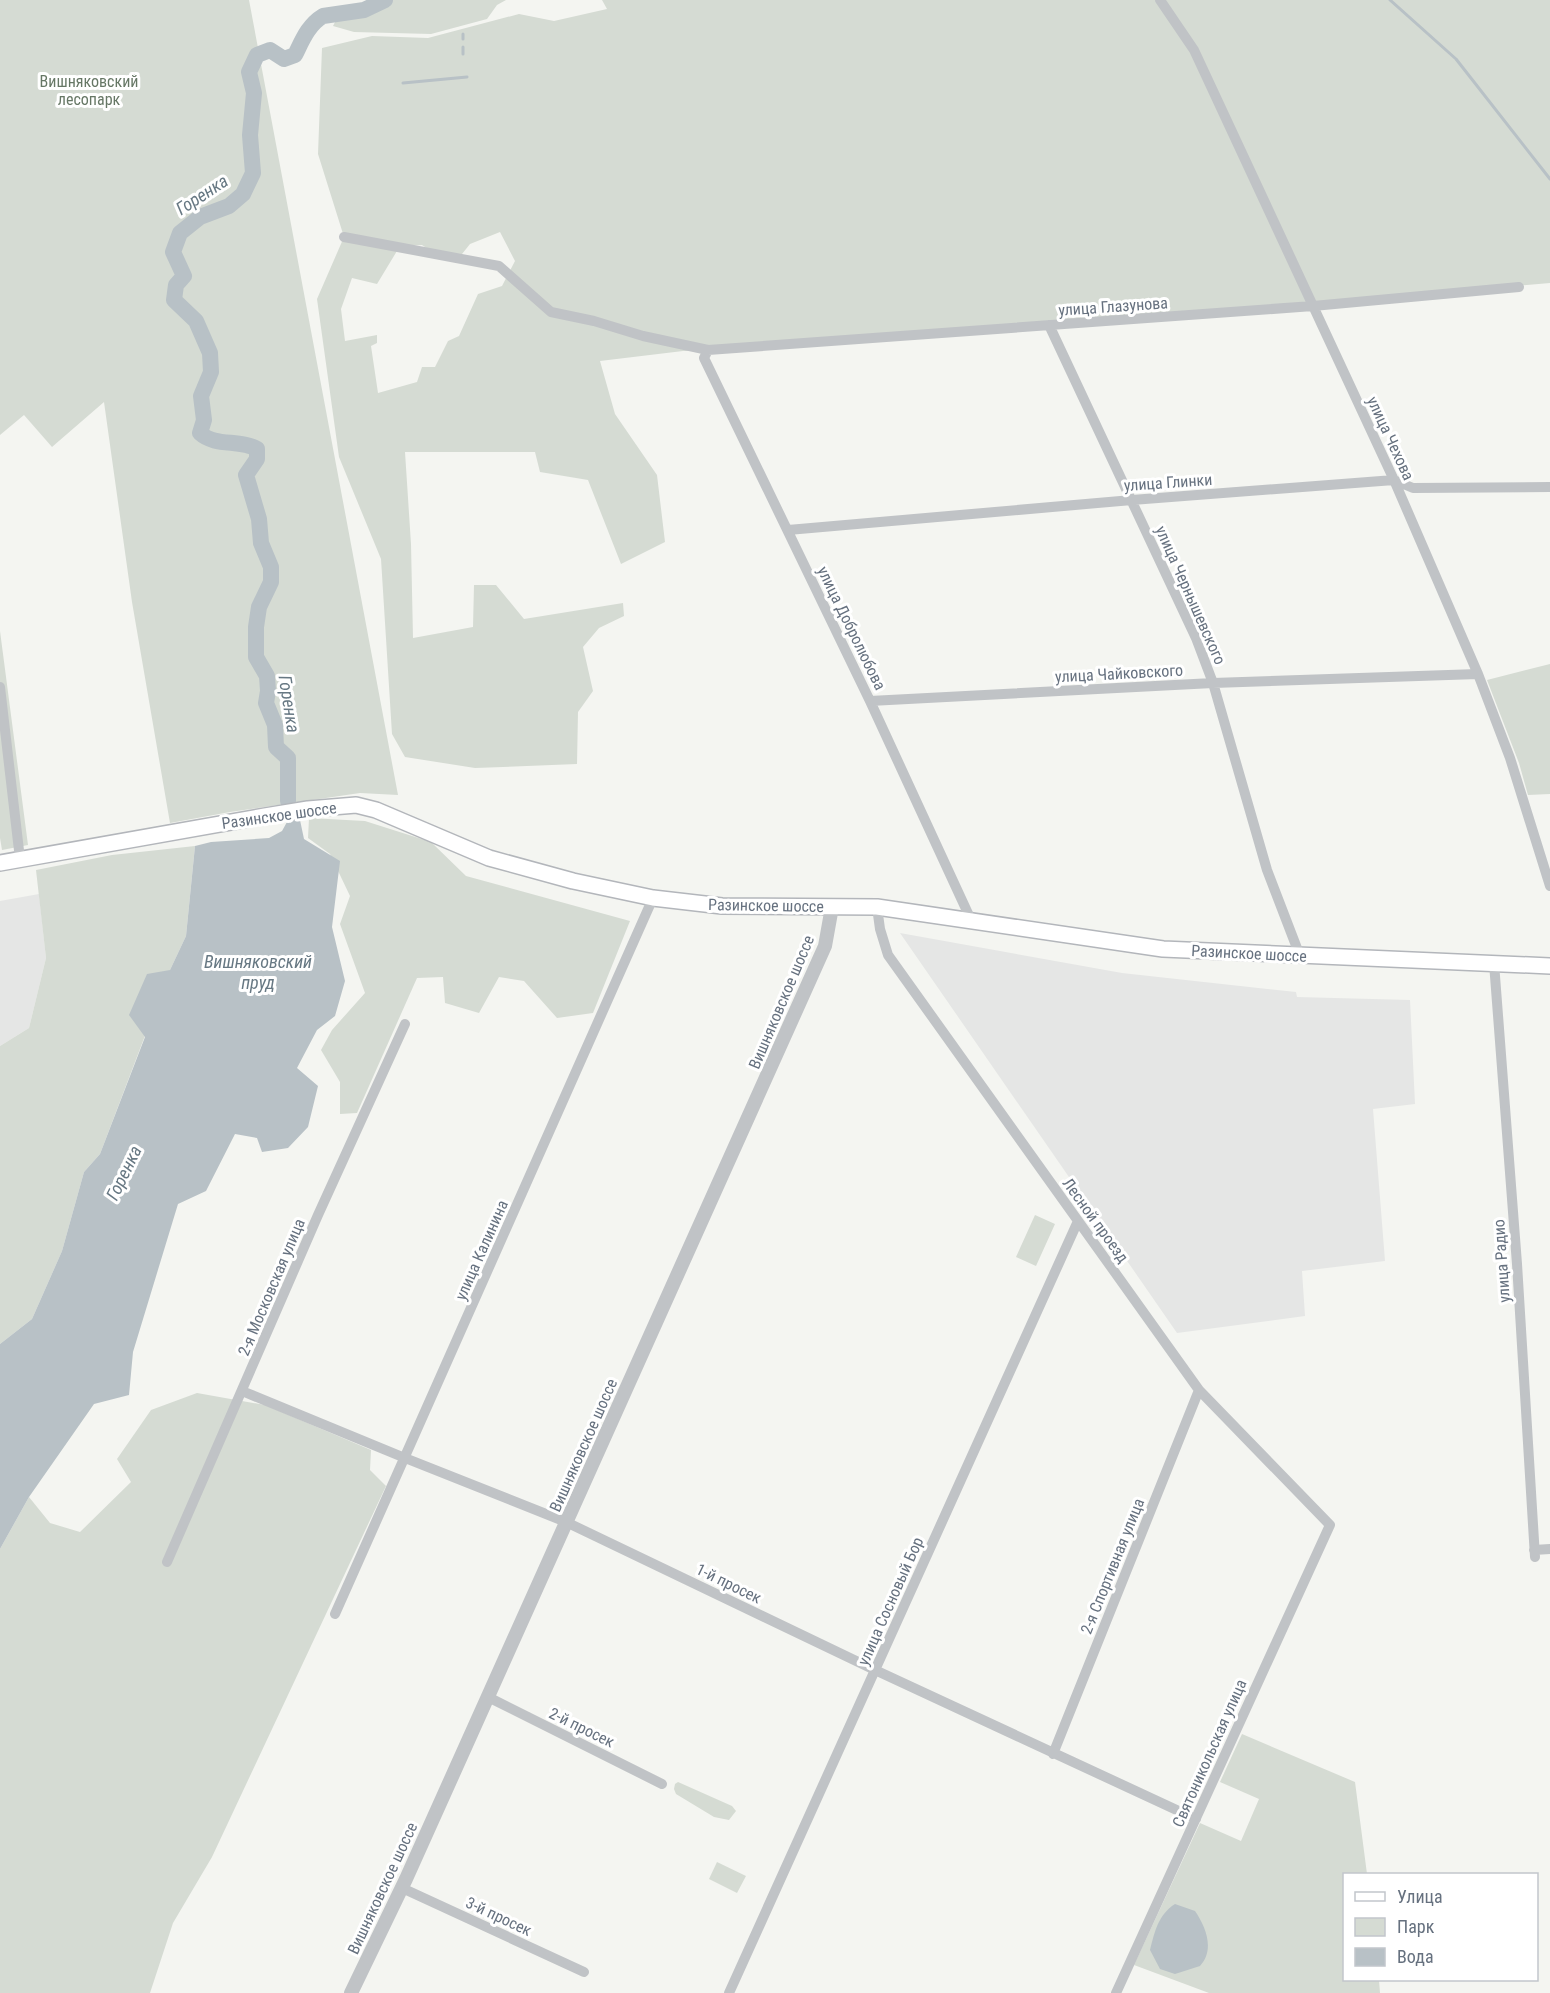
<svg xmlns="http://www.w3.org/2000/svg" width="1550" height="1993" viewBox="0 0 1550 1993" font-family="'Roboto Condensed',sans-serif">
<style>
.built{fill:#e5e6e5}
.green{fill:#d5dbd3;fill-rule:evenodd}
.water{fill:#b8c1c6}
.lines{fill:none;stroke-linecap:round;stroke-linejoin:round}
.stream{stroke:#b8c1c6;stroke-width:3}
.river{stroke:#b8c1c6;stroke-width:16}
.secondary-casing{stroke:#b3b6bb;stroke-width:18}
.minor{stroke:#c0c3c6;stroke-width:10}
.tertiary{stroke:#c0c3c6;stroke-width:14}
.secondary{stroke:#fff;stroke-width:15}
.labels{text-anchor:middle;stroke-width:6;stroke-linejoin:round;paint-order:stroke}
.park-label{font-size:16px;fill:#667765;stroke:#fff}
.street-label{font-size:16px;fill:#66717f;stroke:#fff}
.water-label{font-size:18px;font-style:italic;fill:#677883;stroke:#fff}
</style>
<rect width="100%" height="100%" fill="#f4f5f1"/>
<path class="built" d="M39,894L46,958L29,1028L0,1046V901Z
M900,933L1122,973L1296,992L1297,997L1410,1000L1415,1104L1373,1109L1385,1261L1302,1271L1305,1316L1177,1333Z"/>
<path class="green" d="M0,0H249L398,795L360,793L230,812L170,823L132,602L104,402L52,447L24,415L0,435Z
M381,0H506L497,5L487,19L431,34L354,32L333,26L339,14Z
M602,0H1550V283L742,350L683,351L600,361L615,414L657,475L665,542L621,564L588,480L540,472L535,452H405L411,544L413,638L473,627L474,585H496L524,619L623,603L624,616L599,628L583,647L593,691L578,712L577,764L475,768L405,757L392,734L381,559L339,457L317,299L344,237L318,154L322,48L372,36L428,38L519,14L554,21L607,9ZM500,232L515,261L502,286L478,294L459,336L448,341L435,367H422L417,382L378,393L371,346L377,343V335L345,341L341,309L352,278L377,284L400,246L422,245L434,253L462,254L470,244Z
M0,631L28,845L2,850L0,838Z
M1550,664V794L1528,795L1519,763L1487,680Z
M309,818L365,821L431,842L466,876L630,921L593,1013L557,1018L524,981L499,977L479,1013L445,1003L443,977L417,978L357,1113L340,1114V1082L321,1050L332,1030L365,993L340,924L350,896L330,854L308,838Z
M195,846L186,936L170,970L100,1154L84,1172L62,1251L32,1319L0,1344V1046L29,1028L46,958L36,870L112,855Z
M1035,1215L1055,1224L1036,1266L1016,1257Z
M197,1393L265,1405L371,1450L370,1470L386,1486L212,1857L173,1923L150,1993H0V1549L29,1497L50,1523L80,1532L131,1482L117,1459L151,1410Z
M1242,1734L1355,1782L1367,1874H1344V1980H1379L1380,1993H1209L1134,1965L1200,1823L1241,1841L1259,1799L1220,1782Z
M678,1782L732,1806L736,1811L729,1820L714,1817L676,1794L674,1789L675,1784Z
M717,1862L746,1876L737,1893L709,1879Z"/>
<path class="water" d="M292,820H300L304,839L340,861L332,927L345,981L335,1016L317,1030L297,1068L318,1086L308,1127L288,1148L262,1152L257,1138L235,1134L206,1191L178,1204L133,1352L129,1395L94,1404L29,1497L0,1549V1344L32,1319L62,1251L84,1172L100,1154L145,1037L129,1015L147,974L170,970L186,936L195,846L211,842L269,838L282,831L287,822Z
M1175,1904L1195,1911C1206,1927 1215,1950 1200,1966L1175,1974L1160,1969L1150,1950C1155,1931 1158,1915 1175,1904Z"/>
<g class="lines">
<path class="stream" d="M1390,0L1456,59L1550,179
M463,39V34
M463,54V47
M403,83L467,77"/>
<path class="river" d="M288,801V758L276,747L275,725L266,703L268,691L267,676L256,657V627L259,607L271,582V567L261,543L259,519L246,475L257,459V449C240,439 215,447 200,433L204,420L201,396L211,372L210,353L196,321L174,300L176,285L184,276L173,252L180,233L200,217L229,206L243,194L253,173L250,135L254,93L249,72L257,55L270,50L284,59L295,55C302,41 308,25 323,16L364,10L385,0"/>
<g class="secondary-casing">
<path id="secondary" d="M0,863L265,816L308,809L356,805L376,810L489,858L573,881L653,898L722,906L877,907L1163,949L1550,966"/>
</g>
<path class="minor" d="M1160,0L1194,50L1394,480L1478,674L1510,758L1550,886
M344,237L499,266L551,312L594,321L643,336L708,350L1313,306L1519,287
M1049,325L1196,638L1213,683L1267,870L1300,956
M708,350L704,358L870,701L972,922
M788,530L1132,500L1394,480L1413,488L1550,487
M0,687L20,859
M870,701L1213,683L1478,674
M877,907L880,929L888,955L1199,1390L1330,1525L1116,1993
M1494,963L1517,1264L1535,1557
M242,1391L405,1458L566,1522L875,1670L1196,1819
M1534,1550L1550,1549
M167,1562L318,1215L405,1024
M335,1614L653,898
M488,1697L662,1784
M1053,1754L1199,1390
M402,1888L584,1972
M729,1993L1078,1221"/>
<path class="tertiary" d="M351,1993L406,1879L825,946L832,907"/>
<use href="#secondary" class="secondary"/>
</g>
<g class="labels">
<g class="park-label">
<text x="89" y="87">Вишняковский<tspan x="89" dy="18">лесопарк</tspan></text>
</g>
<g class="street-label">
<text transform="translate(1113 306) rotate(-4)" y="6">улица Глазунова</text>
<text transform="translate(1391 438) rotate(65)" y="6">улица Чехова</text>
<text transform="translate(1168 482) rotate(-4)" y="6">улица Глинки</text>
<text transform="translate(1191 595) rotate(66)" y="6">улица Чернышевского</text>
<text transform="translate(852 628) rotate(64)" y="6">улица Добролюбова</text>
<text transform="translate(1119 673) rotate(-3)" y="6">улица Чайковского</text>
<text transform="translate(279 815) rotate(-8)" y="6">Разинское шоссе</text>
<text transform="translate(766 905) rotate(1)" y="6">Разинское шоссе</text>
<text transform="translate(1249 953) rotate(3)" y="6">Разинское шоссе</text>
<text transform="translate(781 1002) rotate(-67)" y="6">Вишняковское шоссе</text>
<text transform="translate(1096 1220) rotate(54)" y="6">Лесной проезд</text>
<text transform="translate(481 1250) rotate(-66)" y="6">улица Калинина</text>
<text transform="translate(1501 1261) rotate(-94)" y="6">улица Радио</text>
<text transform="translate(271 1287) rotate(-67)" y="6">2-я Московская улица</text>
<text transform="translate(583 1445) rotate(-66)" y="6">Вишняковское шоссе</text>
<text transform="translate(1112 1566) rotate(-68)" y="6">2-я Спортивная улица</text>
<text transform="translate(729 1583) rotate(26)" y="6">1-й просек</text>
<text transform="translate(890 1601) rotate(-66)" y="6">улица Сосновый Бор</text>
<text transform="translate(582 1727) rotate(26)" y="6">2-й просек</text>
<text transform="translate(1209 1753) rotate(-66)" y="6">Святоникольская улица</text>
<text transform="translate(382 1888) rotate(-65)" y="6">Вишняковское шоссе</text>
<text transform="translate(499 1916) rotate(25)" y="6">3-й просек</text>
</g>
<g class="water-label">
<text transform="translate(202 195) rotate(-33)" y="6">Горенка</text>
<text transform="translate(289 704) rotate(81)" y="6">Горенка</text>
<text x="258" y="968">Вишняковский<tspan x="258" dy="21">пруд</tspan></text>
<text transform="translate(124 1173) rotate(-64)" y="6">Горенка</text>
</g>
</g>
<rect x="1343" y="1873" width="195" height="108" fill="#ffffff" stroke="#c2c6cc" stroke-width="1.5"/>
<rect x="1355" y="1892" width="30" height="9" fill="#ffffff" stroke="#c2c6cc" stroke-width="1.5"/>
<text x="1397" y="1903" font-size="18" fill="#66717f">Улица</text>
<rect x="1355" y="1918" width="30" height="18" fill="#d5dbd3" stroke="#c2c6cc" stroke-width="1.5"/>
<text x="1397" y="1933" font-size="18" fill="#66717f">Парк</text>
<rect x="1355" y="1948" width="30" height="18" fill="#b8c1c6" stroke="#c2c6cc" stroke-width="1.5"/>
<text x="1397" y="1963" font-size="18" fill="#66717f">Вода</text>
</svg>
